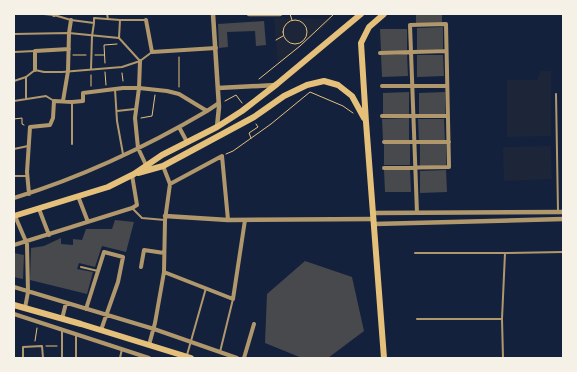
<svg xmlns="http://www.w3.org/2000/svg" width="577" height="372" viewBox="0 0 577 372" font-family="Arial,sans-serif">
<style>
.green{fill:#1d2539}
.building{fill:#48494c}
.lines{fill:none;stroke-linecap:round;stroke-linejoin:round}
.path{stroke:#e5c07b;stroke-width:1}
.service{stroke:#b1986c;stroke-width:2}
.minor{stroke:#b1986c;stroke-width:4}
.tertiary{stroke:#b1986c;stroke-width:4.5}
.primary{stroke:#e5c07b;stroke-width:6}
</style>
<rect width="100%" height="100%" fill="#14213d"/>
<path class="green" d="M274,18L333,19L278,65Z
M541,71H551V136L507,137V80H537Z
M551,146L552,179L504,181L503,147Z"/>
<path class="building" d="M416,14H442V23H416Z
M264,21L266,45L256,46L255,31L227,32L228,47L219,48L218,24Z
M443,27V49L417,50V28Z
M380,29H407V51H381Z
M407,54L408,76L382,77L381,55Z
M417,55H443L444,76L417,77Z
M409,92V114L383,115V93Z
M445,92V114L419,115V93Z
M409,118V140L383,141L382,119Z
M418,119H444L445,141H419Z
M410,143V165H384V144Z
M446,143V165L420,166V144Z
M384,170H410L411,192H385Z
M446,170L447,192L420,193V171Z
M115,220L134,222L126,252L102,246L95,267L79,263L77,269L93,272L87,294L30,280L31,248L44,246L61,238V244L73,245V239L82,240L86,229H112Z
M14,253L24,255L23,279L14,277Z
M305,261L352,277L364,331L328,358H302L265,343L267,294Z"/>
<g class="lines">
<path class="path" d="M290,14L292,20
M283 32a12 12 0 1 1 24 0a12 12 0 1 1-24 0Z
M276,40L283,36
M73,55H86
M95,55H104
M179,57V87
M105,63L104,45L117,44
M105,72L106,85
M122,73L123,81
M91,75V86
M259,79L300,46L334,14
M225,101L236,95L242,103
M141,118L152,116L155,95
M14,119L22,118V124L24,125
M251,138L249,133L258,127L256,124
M226,154L233,151L271,124L310,92L343,106L353,113
M35,341L37,328
M46,346H57"/>
<path class="service" d="M44,14L54,15L71,20L94,23V18L120,20H145
M107,14L108,19
M120,20L119,38L140,61
M14,34L69,33L119,38
M14,52L35,51
M91,69L92,36L94,23
M14,81L26,77L35,70L44,72H62L122,67L140,61L152,52
M115,89L117,121L123,154
M556,94L558,211
M26,99V77
M14,101L46,96L54,101
M117,111L135,109
M72,144V103
M14,149L28,146
M14,176H27
M132,208L142,218L165,220
M415,253H505L563,252
M81,267L98,271
M417,319H502
M220,352L233,299
M187,355L206,288
M23,358V347L42,346L43,358
M62,358V329
M76,358V335
M120,358L122,349
M503,358L502,319L505,253"/>
<path class="minor" d="M54,15L55,14
M146,20L152,52L216,48
M380,53L446,51
M140,61L139,88L135,118L138,148L146,165
M35,70V51L69,49
M382,86H447
M63,101L68,71L69,33L71,20
M382,116H448
M179,127L187,142
M384,142H449
M384,168L449,167L446,24L410,25L417,213
M170,184L222,156L228,220
M29,194L27,172L30,127L50,125L53,118L54,101L72,102L83,101V93L123,88H139L167,91L179,94L207,111L219,103
M78,196L88,222
M14,198C82,177 146,147 207,111
M39,209L49,235
M15,216L27,244L28,292L25,308
M14,245L132,208L137,205L132,175
M141,267L144,250L164,253
M164,272L233,299L245,220
M14,287L154,329L237,358
M86,309L104,252L123,257L118,282L101,330
M14,314L149,358
M62,319L66,303
M149,345L155,323L164,272L165,220L170,184L163,166
M244,358L254,324"/>
<path class="tertiary" d="M213,14L219,107L217,127
M249,14H280
M218,88L276,85
M373,213L563,212
M165,216L228,220L374,219
M374,224L563,219"/>
<path class="primary" d="M138,173L163,166L254,117L284,96L307,85L324,81L338,85L352,96L364,118
M14,216L108,187L134,174L162,155L217,127L242,111L277,84L361,14
M14,305L81,324L191,358
M384,358L366,122L361,43L369,27L384,14"/>
</g>
<rect width="577" height="372" fill="none" stroke="#f6f1e7" stroke-width="30"/>
</svg>
